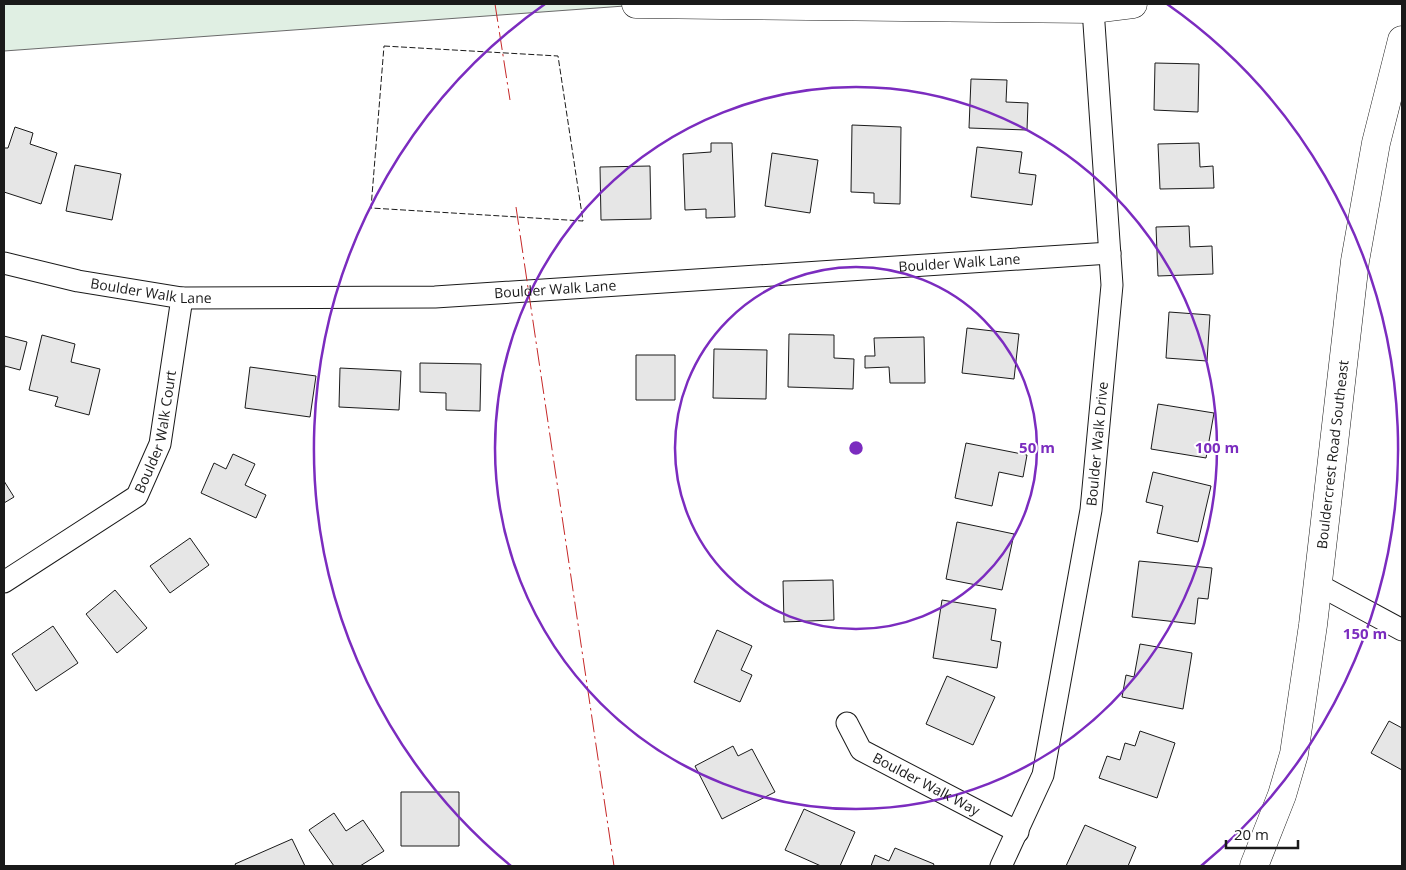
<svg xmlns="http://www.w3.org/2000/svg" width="1406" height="870" viewBox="0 0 1406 870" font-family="'Open Sans',sans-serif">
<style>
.green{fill:#e0efe3;stroke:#6a6a6a}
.building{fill:#e6e6e6;stroke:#1a1a1a}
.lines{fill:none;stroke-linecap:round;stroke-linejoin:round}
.minor-casing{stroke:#1a1a1a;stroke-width:23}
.tertiary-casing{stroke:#1a1a1a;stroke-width:29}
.minor{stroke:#fff;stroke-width:21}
.tertiary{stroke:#fff;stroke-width:28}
.fence{stroke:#1a1a1a;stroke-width:1;stroke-dasharray:6 2.5;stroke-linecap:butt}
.power{stroke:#c62828;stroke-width:1;stroke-dasharray:18 4 2.5 4;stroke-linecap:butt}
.ring{fill:none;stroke:#7b2cbf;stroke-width:2.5}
.labels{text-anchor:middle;stroke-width:4;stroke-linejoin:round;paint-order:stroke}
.street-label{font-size:14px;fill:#1a1a1a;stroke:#fff}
.centre{fill:#7b2cbf;stroke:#fff;stroke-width:2.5}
.ring-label{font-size:15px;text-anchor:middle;font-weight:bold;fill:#7b2cbf;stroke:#fff;stroke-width:4;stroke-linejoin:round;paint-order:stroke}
</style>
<rect width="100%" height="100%" fill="#fff"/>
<path class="green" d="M4,4H652L4,51Z"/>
<path class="building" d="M1155,63L1199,64L1198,112L1154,110Z
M971,79L1007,80L1006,102L1028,103L1027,130L969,128Z
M852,125L901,127L900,204L874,203V193L851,192Z
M15,127L33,133L30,144L57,153L41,204L4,192V148H8Z
M711,143H732L735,217L706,218V209L685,210L683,154L711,152Z
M1199,143L1200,167L1213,166L1214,188L1160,189L1158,144Z
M977,147L1022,152L1019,173L1036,175L1032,205L971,197Z
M772,153L818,160L810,213L765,206Z
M75,165L121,174L112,220L66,211Z
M650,166L651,219L601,220L600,167Z
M1189,226L1190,247L1212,246L1213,274L1158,276L1156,227Z
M1169,312L1210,315L1207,361L1166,358Z
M967,328L1019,334L1014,379L962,373Z
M789,334L834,335V358L854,359L853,389L788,387Z
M42,335L75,344L71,362L100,369L89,415L55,406L58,397L29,390Z
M4,336L27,342L20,370L5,366L4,371Z
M924,337L925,383H890L889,367L865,368V356H875L874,338Z
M714,349L767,350L766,399L713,398Z
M636,355H675V400H636Z
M420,363L481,364L480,411L446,410V393L420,392Z
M250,367L316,376L310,417L245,408Z
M340,368L401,371L399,410L339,407Z
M1158,404L1214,413L1206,458L1151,449Z
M966,443L1027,455L1023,477L999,472L992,506L955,498Z
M233,454L255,464L245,485L266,495L256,518L201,493L214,463L226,469Z
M1153,472L1211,486L1198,542L1157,533L1163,506L1146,502Z
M4,481L14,497L4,503Z
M957,522L1014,534L1002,590L946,579Z
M190,538L209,565L170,593L150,566Z
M1139,561L1212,568L1208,599L1198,598L1195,624L1132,617Z
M833,580L834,620L784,622L783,581Z
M115,590L147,628L117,653L86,614Z
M942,600L996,609L991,640L1001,642L997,668L933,658Z
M53,626L78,663L36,691L12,654Z
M717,630L752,646L741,670L752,675L740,702L694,682Z
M1140,644L1192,653L1183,709L1122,697L1126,675L1134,677Z
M947,676L995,697L973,745L926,724Z
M1389,721L1402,728V770L1371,753Z
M1140,731L1175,743L1157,798L1099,778L1107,756L1120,760L1125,743L1135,746Z
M733,746L738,756L752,749L775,792L722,819L695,766Z
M401,792H459V846H401Z
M804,809L855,832L840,866H821L785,850Z
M334,813L346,831L363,820L384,851L360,866H334L309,830Z
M1085,825L1136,847L1128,866H1066Z
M292,839L305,866H236L235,864Z
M895,848L934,864L933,866H871L875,855L889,861Z"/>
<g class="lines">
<g class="minor-casing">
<g id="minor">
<path id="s1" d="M4,263L78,281L182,298L435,297L1110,253"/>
<path id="s2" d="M4,582L137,496L160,444L182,298"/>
<path d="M1317,584L1402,630"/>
<path id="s3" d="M847,723L861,750L1018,832"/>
<path id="s4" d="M1001,866L1043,775L1091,510L1112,285L1093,9"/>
</g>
</g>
<g class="tertiary-casing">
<g id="tertiary">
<path d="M636,4L1093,9L1133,4"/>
<path id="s5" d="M1254,866L1282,795L1294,754L1313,625L1355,261L1376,143L1402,40"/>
</g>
</g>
<use href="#minor" class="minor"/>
<use href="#tertiary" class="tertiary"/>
<path class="fence" d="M384,46L558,56L583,221L371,208Z"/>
<path class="power" d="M495,4L510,100
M516,207L614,866"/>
</g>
<g class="ring">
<circle cx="856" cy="448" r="181"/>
<circle cx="856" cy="448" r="361"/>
<path d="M511 866A542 542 0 0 1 545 4M1167 4A542 542 0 0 1 1201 866"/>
</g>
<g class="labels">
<g class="street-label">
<text dy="5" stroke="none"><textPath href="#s1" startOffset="960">Boulder Walk Lane</textPath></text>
<text dy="5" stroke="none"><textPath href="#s1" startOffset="555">Boulder Walk Lane</textPath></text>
<text dy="5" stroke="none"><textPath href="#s1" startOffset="150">Boulder Walk Lane</textPath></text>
<text dy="5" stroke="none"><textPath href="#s2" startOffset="226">Boulder Walk Court</textPath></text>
<text dy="5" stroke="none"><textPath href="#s4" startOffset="436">Boulder Walk Drive</textPath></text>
<text dy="5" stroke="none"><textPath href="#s5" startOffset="421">Bouldercrest Road Southeast</textPath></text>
<text dy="5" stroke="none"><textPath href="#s3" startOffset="104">Boulder Walk Way</textPath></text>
</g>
</g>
<circle cx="856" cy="448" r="8" class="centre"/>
<g class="ring-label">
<text x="1037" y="453">50 m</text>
<text x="1217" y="453">100 m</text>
<text x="1365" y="639">150 m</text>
</g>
<rect width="1406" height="870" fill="none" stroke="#1a1a1a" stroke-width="10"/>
<path d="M1226 840v8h72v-8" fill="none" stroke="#1a1a1a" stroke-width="2.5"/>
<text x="1234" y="840" font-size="15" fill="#1a1a1a" stroke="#ffffff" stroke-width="4" paint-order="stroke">20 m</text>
</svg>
